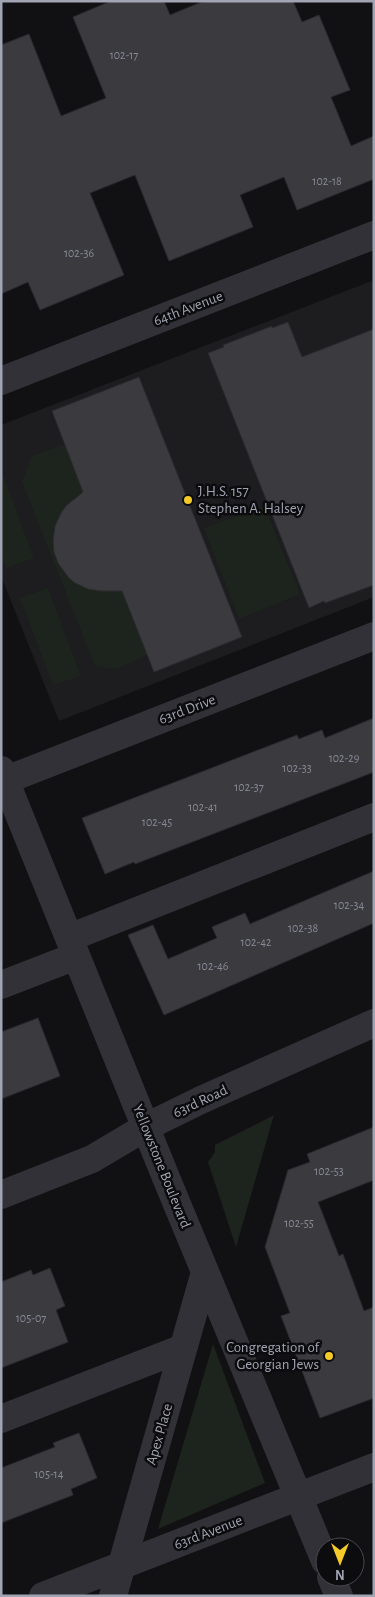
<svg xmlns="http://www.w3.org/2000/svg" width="375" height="1597" viewBox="0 0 375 1597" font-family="'Alegreya Sans',sans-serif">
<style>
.built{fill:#1d1c1f}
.green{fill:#1d241e}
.building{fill:#3a3a3f;stroke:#2b2a2e}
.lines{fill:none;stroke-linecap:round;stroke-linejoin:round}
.minor{stroke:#313137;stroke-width:28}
.poi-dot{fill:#f3ca27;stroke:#0c0b0d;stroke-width:2}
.labels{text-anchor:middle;stroke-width:5;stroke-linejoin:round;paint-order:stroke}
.number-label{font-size:12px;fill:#878a96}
.street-label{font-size:15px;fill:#a1a4b3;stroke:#0c0b0d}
.poi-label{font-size:15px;fill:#a1a4b3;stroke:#0c0b0d;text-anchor:start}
</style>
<rect width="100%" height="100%" fill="#111012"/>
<path class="built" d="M374,280V597L59,721L1,576V425Z"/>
<path class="green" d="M80,439L153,652L116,669L95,666L22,482L32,456Z
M1,470L34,558L6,568L1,555Z
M264,506L300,594L239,619L204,528Z
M48,588L81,676L53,685L20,598Z
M274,1115L236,1247L208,1162L215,1152V1145Z
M213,1344L265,1483L158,1529Z"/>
<path class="building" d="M111,1H164L170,15L204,1H293L302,22L319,15L350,90L331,97L351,146L374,136V179L297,210L284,177L240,195L253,227L169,261L135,175L90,193L124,275L40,310L28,282L1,294V45L29,34L61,116L106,98L73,17Z
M288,322L302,357L374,329V585L325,603L324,601L309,608L208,353L224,347L223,345L272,326V328Z
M139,377L242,637L154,672L122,591H100L88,589L75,583L69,578L58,563L54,552L53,541L55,526L61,513L66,506L83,492L52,411Z
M374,718V772L135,864L134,862L105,874L82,818L297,735L299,739L322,730L325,738Z
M374,871V923L164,1015L128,935L153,925L168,959L217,938L212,927L245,913L250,924Z
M38,1018L60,1076L1,1099V1032Z
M374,1127V1180L318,1202L339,1256L343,1254L364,1311L374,1307V1398L320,1418L281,1316L290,1313L265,1247L288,1170L310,1162L307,1154Z
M50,1268L65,1306L56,1310L68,1342L1,1368V1282L31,1270L33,1275Z
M79,1433L97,1478L71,1489L73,1495L1,1523V1468L55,1447L53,1443Z"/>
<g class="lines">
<path class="minor" d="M1,381L374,235
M1,770L167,1180L325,1561
M1,782L374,636
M69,938L374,817
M1,985L76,956
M1,1195L92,1159L146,1127L201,1100L374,1023
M1,1419L183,1348
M331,1577L339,1596
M43,1596L374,1467
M113,1596L205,1272"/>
</g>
<g class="poi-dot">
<circle cx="188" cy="500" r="5"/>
<circle cx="329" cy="1356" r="5"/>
</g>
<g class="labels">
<g class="number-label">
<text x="124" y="59">102-17</text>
<text x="327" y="185">102-18</text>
<text x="79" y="257">102-36</text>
<text x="344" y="762">102-29</text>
<text x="297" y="772">102-33</text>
<text x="249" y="791">102-37</text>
<text x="203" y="811">102-41</text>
<text x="157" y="826">102-45</text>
<text x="349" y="909">102-34</text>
<text x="303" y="932">102-38</text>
<text x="256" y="946">102-42</text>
<text x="213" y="970">102-46</text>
<text x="329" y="1175">102-53</text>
<text x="299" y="1227">102-55</text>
<text x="31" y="1322">105-07</text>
<text x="49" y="1478">105-14</text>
</g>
<g class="street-label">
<text transform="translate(188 308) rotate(-21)" y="5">64th Avenue</text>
<text transform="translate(187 709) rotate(-21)" y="5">63rd Drive</text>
<text transform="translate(200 1101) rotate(-25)" y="5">63rd Road</text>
<text transform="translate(162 1166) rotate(68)" y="5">Yellowstone Boulevard</text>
<text transform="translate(159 1434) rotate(-74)" y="5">Apex Place</text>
<text transform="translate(208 1532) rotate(-21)" y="5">63rd Avenue</text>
</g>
<g class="poi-label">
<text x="198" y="496">J.H.S. 157<tspan x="198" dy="17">Stephen A. Halsey</tspan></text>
<text x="319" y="1352" text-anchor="end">Congregation of<tspan x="319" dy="17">Georgian Jews</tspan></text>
</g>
</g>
<rect width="375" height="1597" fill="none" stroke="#a1a4b3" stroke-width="5"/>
<g transform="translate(340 1562) rotate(180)"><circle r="24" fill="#0c0b0d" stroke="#48484f"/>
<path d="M0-4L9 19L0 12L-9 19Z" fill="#f3ca27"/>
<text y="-8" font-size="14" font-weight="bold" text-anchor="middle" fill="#a1a4b3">N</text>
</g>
</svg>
